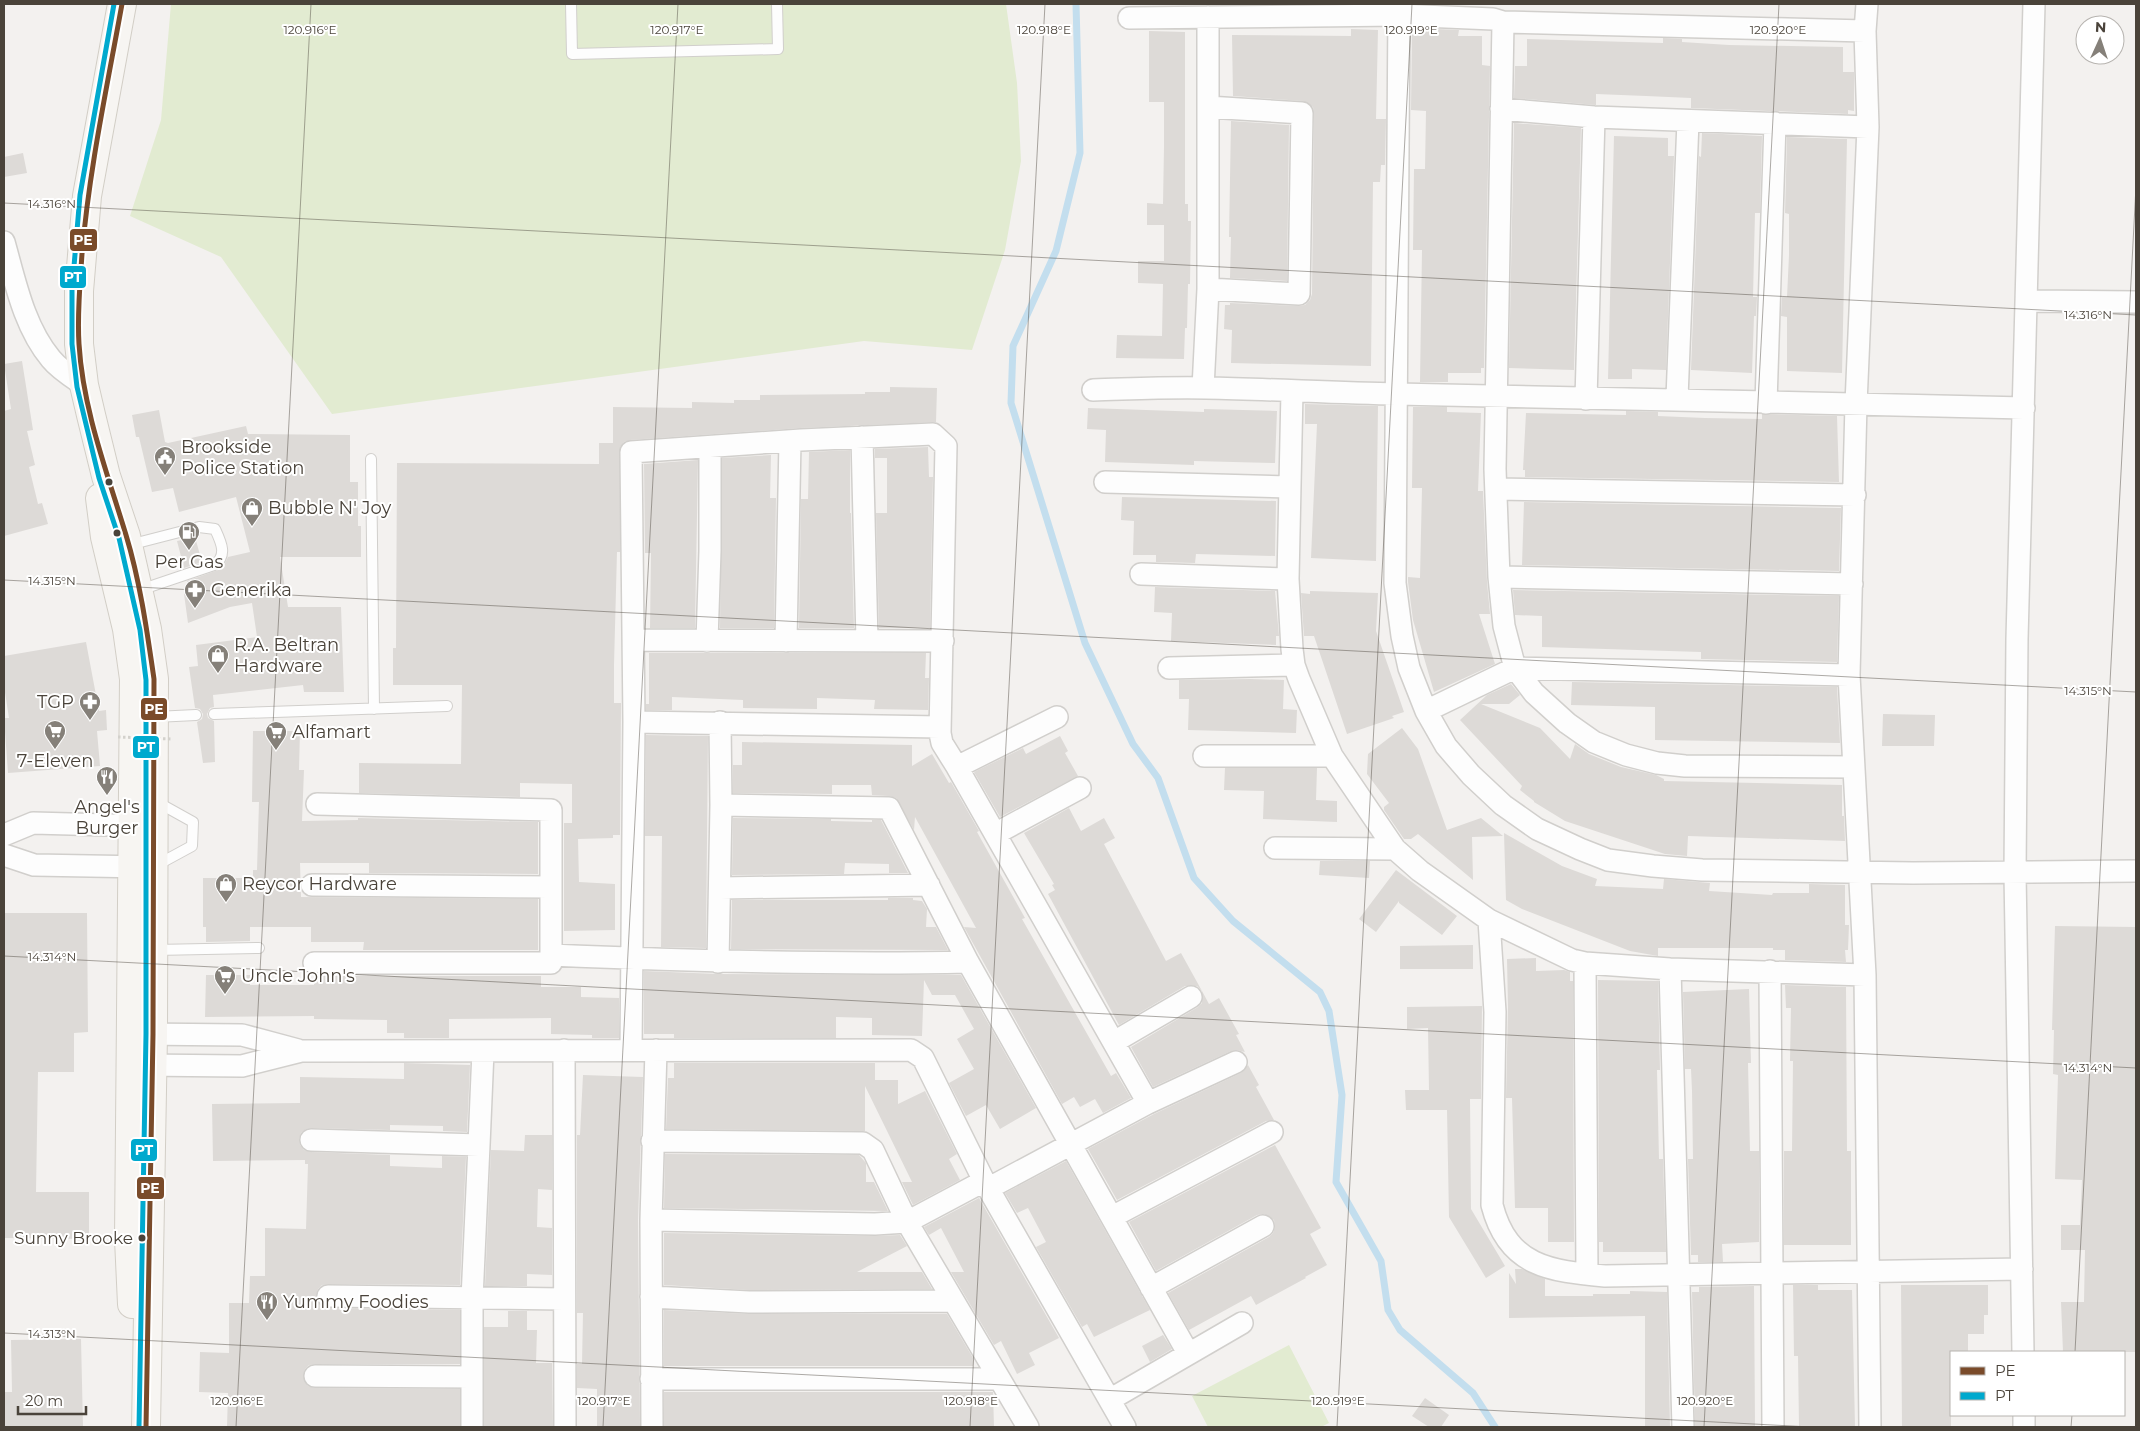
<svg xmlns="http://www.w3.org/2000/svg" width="2140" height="1431" viewBox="0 0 2140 1431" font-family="Montserrat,sans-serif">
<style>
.green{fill:#e2ebd1}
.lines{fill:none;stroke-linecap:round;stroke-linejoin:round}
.stream{stroke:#c3deee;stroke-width:7}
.building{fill:#dddad7}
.lane-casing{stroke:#d1cfcc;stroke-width:12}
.street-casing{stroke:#d1cfcc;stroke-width:24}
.secondary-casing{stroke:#d2cec6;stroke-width:30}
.lane{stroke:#fdfdfd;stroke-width:10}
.street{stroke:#fdfdfd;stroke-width:21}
.secondary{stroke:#f7f5f2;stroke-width:28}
.path-bridge{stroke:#d3d1cc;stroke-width:3;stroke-dasharray:2.5 2.5;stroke-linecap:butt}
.bus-1-casing{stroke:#fff;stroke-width:9}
.bus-2-casing{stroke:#fff;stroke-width:9}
.bus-1{stroke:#7a4b2a;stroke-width:5}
.bus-2{stroke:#00a9ce;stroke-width:5}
.ticks{fill:none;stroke:#4a433a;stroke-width:1;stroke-opacity:0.45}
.bus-dot{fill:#4a433a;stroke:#fff;stroke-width:2}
.labels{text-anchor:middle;stroke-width:4;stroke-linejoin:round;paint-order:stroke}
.bus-label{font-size:17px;fill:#4a433a;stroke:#fff;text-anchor:end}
.poi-label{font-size:18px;fill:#4a433a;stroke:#fff;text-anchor:start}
.ticks-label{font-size:12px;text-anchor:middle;fill:#4a433a;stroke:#fff;stroke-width:4;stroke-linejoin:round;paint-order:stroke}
.line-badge{stroke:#fff;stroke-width:2}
.badge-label{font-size:14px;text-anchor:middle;font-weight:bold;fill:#fff}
</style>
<rect width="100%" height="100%" fill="#f3f1ef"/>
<path class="green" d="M171,4H1006L1017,83L1021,161L1005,250L972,350L864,341L332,414L221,257L130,216L161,120Z
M1289,1345L1329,1423L1321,1427H1208L1192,1396Z"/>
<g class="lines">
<path class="stream" d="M1076,4L1080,153L1056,251L1013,346L1011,403L1085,643L1133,744L1158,778L1194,878L1233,921L1320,992L1329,1011L1342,1095L1336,1182L1381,1261L1388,1310L1400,1330L1473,1393L1495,1427"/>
</g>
<path class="building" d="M1412,28L1459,30L1458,36H1482V65L1490,66L1484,368H1481V373H1448V382H1420L1422,250H1413L1414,169H1425L1426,111L1411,110Z
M1351,29L1378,30L1376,119H1386L1385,165H1381L1380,182H1373L1371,366L1231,363L1232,330L1224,329L1225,305H1230V303L1298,306L1305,305L1310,300L1312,294L1314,113L1313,107L1303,101L1233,96L1232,35L1351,36Z
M1149,31L1185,32V204H1188V221H1191L1190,284H1188L1187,328H1185L1184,359L1116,358L1117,335L1162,336L1163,284L1138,283V261H1164V225H1147V203L1163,204L1164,147V102H1149Z
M1663,38L1682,39V42L1729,45L1843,47V72H1854V111L1848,110V114L1691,108V98L1646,96L1596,94V105L1514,98L1515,66H1527V39L1663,43Z
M1231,121L1289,125L1287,281L1230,278L1231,237H1229Z
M1514,123L1581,128L1574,370L1509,368Z
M1702,133L1762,136L1760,213H1755L1753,297H1757L1756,316H1754L1752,373L1691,370L1699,156L1701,157Z
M1614,136L1668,138V156H1674L1666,370L1632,369V379H1608Z
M1787,137L1847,139L1842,373L1787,371V317L1781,316L1782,297H1787L1789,255V214L1785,213Z
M23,153L27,173L4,177V157Z
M22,361L33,430L27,431L35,465L29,467L38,504L42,503L48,524L4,536V411L11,409L4,364Z
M890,387L937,388L936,422L800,428L630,440L624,442L620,447V552H617L614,665V703H621L620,835H613V838L578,839L579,882L615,884V930L564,931V823H572V784L520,783V797L359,793V763L461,764L462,685H393V648H396L397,463L599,464V443H613V407L692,408V402L734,403V400H760V395L865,394V392H890Z
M1305,404L1378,406L1376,561L1311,558L1317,424H1305Z
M1413,407H1447V412L1481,413L1478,491H1483L1487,582L1490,614H1479L1495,664L1434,692L1413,620L1408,582V577L1420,578L1422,488H1412Z
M1088,408L1204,412V409L1277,411L1275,463L1194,461V465L1105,462L1106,430L1087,429Z
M159,410L165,442L168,443L246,426L248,434L350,435V482H358V526H361V557H280L288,607H341L344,692H304L303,685L213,695L214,707L210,708L207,714L208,718L214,721L215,762L203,763L197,722L202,719L203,714L200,709L195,708L189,667L198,666L196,645L257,637L252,603L230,607L188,623L184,594L190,591L187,581L218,570L224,565L228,557L250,552L236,497L179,512L173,488L152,492L139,437H136L132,415Z
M1626,411L1658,412V416L1705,418L1762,419V414L1837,416L1839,482L1525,477V470H1523L1526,413L1626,415Z
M928,447L929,477H933L930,628H879L876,513H887V458H875V449Z
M850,450V513H851L854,628H799L801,499H808L809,452Z
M771,455L770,498H776L774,628H720L722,458Z
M698,460L695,628H650L651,553H645L644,464Z
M1122,497L1276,501L1275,556L1196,554L1195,563L1156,562V555H1133L1134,521L1121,520Z
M1524,502L1841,508L1839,571L1522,565Z
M195,537L202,562L184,568L177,541Z
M1155,587L1275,591L1279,636H1276V645L1171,641L1172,613L1154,612Z
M1513,590L1839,596L1837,662L1701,659V652L1542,647V616L1515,615Z
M1310,591L1378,593L1376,631L1404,712L1392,716L1394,718L1347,734L1314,636H1304L1301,593L1310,594Z
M86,642L99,711L106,710L107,730L97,731L100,766L8,773L4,718H9L4,686V656Z
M649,653H926L925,678H929L928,710L874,709L875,700L817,698V709L743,708V700L672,697V710H646V704H649Z
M1250,679L1284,680L1283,709L1297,710L1296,733L1188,730L1189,699H1179V680Z
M1572,682L1837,687L1840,743L1655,740V707L1571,705Z
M1511,684L1520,695L1509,704H1481L1540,728L1570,759L1575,744L1589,754L1621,767L1656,775L1664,779V781L1842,785V816H1844L1845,841L1688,836L1687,856L1665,854L1565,821L1534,802V801L1520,790L1522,786L1460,720L1487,695Z
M1883,714L1935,715L1934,746H1882Z
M1402,728L1418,749L1447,830L1481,818L1503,836L1472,837L1473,880L1418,834L1411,839H1404L1384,810V807L1389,803L1367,774L1368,754Z
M253,731H300L299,770H304L302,821L358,820V818L538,822V874L369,873V863H300L301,897L538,899V950H363L364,942H311V927H250V941L206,942V927H203V878H253V870H257L259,802H252Z
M646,735L708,736L706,948L661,947L662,836H645Z
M1060,736L1068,751L1065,753L1078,776L1000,817L974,772L1023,748L1026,754Z
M742,742L912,745V766L932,754L949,783L951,782L979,831L977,832L1025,918L1022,919L1111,1076L1116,1073L1131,1098L1103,1113L1095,1099L1080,1107L1074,1097L1062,1104L964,927L976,928L915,817L914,830L896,798L889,796L872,795L871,785H832V794L733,793V765H742Z
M1225,768H1317L1316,800L1337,801V822L1263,819L1264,791L1224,790Z
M1069,808L1081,831L1104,818L1115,838L1104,844L1166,961L1181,953L1202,991L1197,986H1185L1119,1025L1048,894L1055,890L1052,885L1054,884L1024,833Z
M733,818L831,819V821L872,822V820H881L908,873H889V864L845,863L844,874L732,875Z
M1504,833L1562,866L1597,879L1595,886L1663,889L1664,879L1710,883L1709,891L1772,895L1773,893H1809V884L1845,885V925H1849L1848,950H1845L1846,962L1785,960V950H1773V948H1658V956L1630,951L1522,909L1506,900Z
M1320,861H1370L1369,878L1319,875Z
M1396,870L1457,916L1442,935L1399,903V901L1376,932L1359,919Z
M888,898H913V900L922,901L927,909L926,927H936L948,950L731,949L732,900H888Z
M4,913H87L88,1032L74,1033V1072H38L36,1192H89V1239L4,1238Z
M2055,926L2136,927V1352H2063L2061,1302H2084L2085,1250H2061V1225H2080L2082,1180L2055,1179L2058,1075L2053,1074L2054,1030H2052Z
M1473,945V969H1400V946Z
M1536,958V971L1564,970L1570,972V981H1573L1574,1242H1548V1208H1515L1512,1098H1506L1508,1007L1507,959Z
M644,971L718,974L961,975L1036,1108L1000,1129L986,1105L966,1116L949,1083L974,1069L957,1039L974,1029L955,995H932L924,980L922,1036L872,1035V1018L836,1017V1038H674V1034H644Z
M206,975H250V985H314V976H541V987H581V997L619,998V1038H592V1035L551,1034V1018L449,1019V1038H404V1033H387V1020L314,1019V1016L205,1017Z
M1598,980L1658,981L1660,1070H1657L1659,1159H1663L1666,1252H1603V1242H1599Z
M1785,985L1846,987L1847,1151H1851V1245H1784V1151H1792L1793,1061H1790L1791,1008H1786Z
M1749,989L1751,1063H1748L1750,1151H1759V1242L1722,1244L1723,1262H1698V1255H1691L1688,1159H1693L1692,1091L1691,1069H1685L1683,992Z
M1202,991L1209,1004L1219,998L1239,1034L1236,1035L1245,1052L1237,1050L1231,1051L1153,1087L1131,1047L1198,1007L1202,1003Z
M1482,1006L1481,1099H1470L1471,1209L1505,1266L1486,1278L1449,1217L1447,1110H1406L1405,1090H1429L1428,1028L1407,1029V1007Z
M404,1063L470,1065L467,1132L443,1131V1126L390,1125V1130L311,1128L306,1129L301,1133L299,1139L300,1145L304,1150L311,1152L390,1155V1166L442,1168V1156L466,1157L460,1285L328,1284L322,1285L318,1289L316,1296L321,1306L328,1308L460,1310V1364H315L309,1365L305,1369L303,1376L308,1386L315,1388L460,1389V1427H227L228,1393L199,1392L200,1352L229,1353V1303H249L250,1276H265V1228L306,1229L308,1164H305V1160L213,1161L212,1104L300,1103V1077L404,1079Z
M674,1063H875V1080H898V1104L925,1091L957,1154L949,1159L960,1180L913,1205L902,1182H912L865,1086V1131L666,1129L668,1078H674Z
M1248,1065L1259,1085L1256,1087L1274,1120L1266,1121L1117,1200L1088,1149L1154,1114L1241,1073Z
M583,1075L643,1077L638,1220L640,1427H597V1389L577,1388V1364H582L583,1313H577V1135H580Z
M525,1135H552V1190L538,1189L537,1227L552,1228V1275L527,1274V1286H485L491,1150L524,1151Z
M1275,1145L1321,1228L1310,1234L1327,1265L1305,1277L1306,1278L1256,1305L1251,1296L1189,1330L1168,1293L1269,1237L1273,1233L1275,1227L1274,1220L1264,1214L1257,1215L1156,1271L1129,1222Z
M665,1154L859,1155L866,1163V1182H874L888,1211L664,1208Z
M1066,1161L1150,1310L1094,1337L1087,1324L1082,1327L1036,1247L1046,1242L1028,1208L1017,1213L1005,1193Z
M979,1198L1059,1338L1029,1353L1035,1365L1017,1374L1001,1341L994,1345L951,1272H964L941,1228L929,1235L924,1227Z
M664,1233L875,1236L900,1235L907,1246L857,1272H922L932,1289L749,1290L664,1285Z
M1515,1269H1522L1545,1279V1296H1593V1294H1630V1291L1667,1292L1670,1427H1645V1316L1509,1318V1273L1516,1284Z
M1793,1285H1818V1290H1852L1855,1427H1799L1798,1356H1794Z
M1901,1285H1988V1315H1984V1334H1968V1352H1951V1427H1902Z
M1754,1286L1755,1427H1695L1692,1292H1699V1287Z
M664,1310L749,1314H947L973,1358V1366H664Z
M508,1311H527V1330H537L536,1363H552L553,1427H484V1327H508Z
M1163,1335L1172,1349L1150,1362L1142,1346Z
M81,1339L83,1427H4V1392H12L11,1340Z
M664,1392H993L994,1427H664Z
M1425,1398L1449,1415L1441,1427H1429L1412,1416Z"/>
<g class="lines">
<g class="lane-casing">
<path id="lane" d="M571,4L572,54L778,49L777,4
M371,459L374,709
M129,545L199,527L215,529C221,542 228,556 214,565L140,590
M214,714L447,706
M155,717L196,715
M157,865L192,846L193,822L157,802
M155,950L259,948"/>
</g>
<g class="street-casing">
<path id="street" d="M1399,4L1395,583L1402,636L1409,668L1426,711L1446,746L1471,775L1503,805L1537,829L1580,849L1608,860L1653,866L1702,870L1913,873L2136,871
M1867,4L1865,31L1868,127L1856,404L1849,675L1865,975L1870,1427
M1129,18L1399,15L1493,19L1503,22L1865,31
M1503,22L1495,469L1499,577L1504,626L1515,668L1534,693L1567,723L1594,742L1626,755L1657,763L1685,766L1853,767
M1501,109L1594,117L1868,127
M4,242C15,281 24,327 51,359C60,370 72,377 84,385
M1208,289L1299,294L1302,113L1208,107
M2027,301L2136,302
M1203,388L1208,289V17
M1093,390C1131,389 1168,387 1206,388C1270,389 1333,393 1397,394C1606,397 1815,404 2024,408
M1292,391L1288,579L1292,649L1294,665L1299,679L1332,756L1395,849L1420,871L1489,920L1572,960L1585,963L1670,969L1865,975
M1677,398L1688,121
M1586,399L1594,117
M1766,403L1775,123
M862,437L867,641
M1105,482L1289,487
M1497,489L1855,495
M1141,574L1288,579
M1499,577L1852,584
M634,640L943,641
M707,641L710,551V447
M786,641L790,441
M1169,668L1294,665
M1426,711L1515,668L1849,675
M634,722L940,727
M1204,756H1332
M957,767L1148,1103L989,1188
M317,804L551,810V955C690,961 829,965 968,962
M721,805L889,808L968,962L1188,1353
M995,834L1080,788
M4,835L33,823L146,826
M1275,848L1395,849
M4,855L34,865L146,867
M312,885L551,887
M720,888L929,885
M1489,920L1495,1012L1492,1205C1508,1267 1550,1271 1605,1276L2022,1269
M718,962L721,805L720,722
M314,963H551V955
M1585,963L1587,1274
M1670,969L1683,1427
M1770,971L1773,1427
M138,1034L242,1035L298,1050
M1114,1042L1191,997
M564,1050L565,1427
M631,1050L634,722L631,452L801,440L933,434L946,446L940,733L942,743L957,767L1057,717
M139,1065L242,1066L301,1051L911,1050L923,1058L984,1181L1125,1427
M1148,1103L1236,1062
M311,1140L479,1145L472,1299V1427
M652,1141L863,1143L873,1150L907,1222L1028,1427
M479,1145L483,1051
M1112,1217L1272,1132
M651,1220L875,1224L907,1222L984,1181
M1151,1288L1263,1226
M328,1296L564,1299
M651,1297L749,1302L952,1301
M2023,1352L2015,873L2017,639L2034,4
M315,1376L472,1377
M651,1379H998
M1111,1399L1242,1323
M2024,1415V1427
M652,1427L651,1220L656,1050"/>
</g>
<g class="secondary-casing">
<path id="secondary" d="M122,4L87,196L79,291V344L84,385L91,415L106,476L126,536L147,629L154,679L153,1034L146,1427
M100,498L105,537L127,629L134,679L129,1239L132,1304"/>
</g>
<use href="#lane" class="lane"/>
<use href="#street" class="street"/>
<use href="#secondary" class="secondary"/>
<path class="path-bridge" d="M118,737L173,739"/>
<g class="bus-1-casing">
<path id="bus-1" d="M122,4C107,87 89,170 82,254C80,284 77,314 79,344C83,410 107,472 126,535C140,581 147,631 154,679L153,1034L146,1427"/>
</g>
<g class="bus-2-casing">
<path id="bus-2" d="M114,4L80,195L72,290V344L77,387L99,478L119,538L140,630L146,680V1034L139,1427"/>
</g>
<use href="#bus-1" class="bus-1"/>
<use href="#bus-2" class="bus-2"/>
</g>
<path class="ticks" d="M4,203L2136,315M4,580L2136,692M4,956L2136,1068M4,1333L1811,1427M2075,1352L2136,186M236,1427L311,4M603,1427L678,4M970,1427L1045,4M1337,1427L1412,4M1704,1427L1779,4M2071,1427L2072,1415"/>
<defs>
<g id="civic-pin" transform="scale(1.125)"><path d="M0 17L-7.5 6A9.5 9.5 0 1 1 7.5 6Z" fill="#858079" stroke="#fff"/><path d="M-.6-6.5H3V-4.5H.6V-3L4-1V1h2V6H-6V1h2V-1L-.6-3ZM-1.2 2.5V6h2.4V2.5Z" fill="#fff"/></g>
<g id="shop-pin" transform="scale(1.125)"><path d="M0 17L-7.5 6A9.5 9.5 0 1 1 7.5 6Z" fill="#858079" stroke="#fff"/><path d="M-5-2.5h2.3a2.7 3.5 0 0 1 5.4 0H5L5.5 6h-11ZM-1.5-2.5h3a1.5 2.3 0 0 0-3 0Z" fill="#fff"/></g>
<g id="fuel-pin" transform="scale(1.125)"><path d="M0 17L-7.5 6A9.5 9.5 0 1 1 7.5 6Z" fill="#858079" stroke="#fff"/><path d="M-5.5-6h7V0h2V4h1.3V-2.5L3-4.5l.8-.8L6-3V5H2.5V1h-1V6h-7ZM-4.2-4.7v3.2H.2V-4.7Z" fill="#fff"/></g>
<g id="pharmacy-pin" transform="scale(1.125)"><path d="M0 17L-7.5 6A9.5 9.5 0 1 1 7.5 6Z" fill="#858079" stroke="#fff"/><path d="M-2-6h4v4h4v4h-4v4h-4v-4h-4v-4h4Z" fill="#fff"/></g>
<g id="supermarket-pin" transform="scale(1.125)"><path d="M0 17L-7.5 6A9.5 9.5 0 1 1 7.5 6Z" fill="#858079" stroke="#fff"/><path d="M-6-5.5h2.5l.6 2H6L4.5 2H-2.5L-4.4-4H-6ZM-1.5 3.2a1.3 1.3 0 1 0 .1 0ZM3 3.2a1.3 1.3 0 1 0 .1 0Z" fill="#fff"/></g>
<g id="restaurant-pin" transform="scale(1.125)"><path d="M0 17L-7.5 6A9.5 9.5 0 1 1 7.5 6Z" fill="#858079" stroke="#fff"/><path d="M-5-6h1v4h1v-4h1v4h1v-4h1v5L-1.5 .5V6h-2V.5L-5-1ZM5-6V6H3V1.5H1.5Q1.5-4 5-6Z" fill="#fff"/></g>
</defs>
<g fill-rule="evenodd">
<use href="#civic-pin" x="165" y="457"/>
<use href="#shop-pin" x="252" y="508"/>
<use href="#fuel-pin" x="189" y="532"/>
<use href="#pharmacy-pin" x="195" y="590"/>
<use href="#shop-pin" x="218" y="655"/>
<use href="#pharmacy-pin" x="90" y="702"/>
<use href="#supermarket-pin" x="55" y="731"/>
<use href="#supermarket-pin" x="276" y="732"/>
<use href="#restaurant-pin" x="107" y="777"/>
<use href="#shop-pin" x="226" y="884"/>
<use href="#supermarket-pin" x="225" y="976"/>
<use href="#restaurant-pin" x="267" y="1302"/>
</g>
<g class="bus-dot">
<circle cx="109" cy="482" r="4.5"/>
<circle cx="117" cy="533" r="4.5"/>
<circle cx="142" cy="1238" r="4.5"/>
</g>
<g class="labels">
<g class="bus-label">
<text x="133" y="1244">Sunny Brooke</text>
</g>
<g class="poi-label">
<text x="181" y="453">Brookside<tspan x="181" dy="21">Police Station</tspan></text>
<text x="268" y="514">Bubble N' Joy</text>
<text x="189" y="568" text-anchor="middle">Per Gas</text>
<text x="211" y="596">Generika</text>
<text x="234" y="651">R.A. Beltran<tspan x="234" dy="21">Hardware</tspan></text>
<text x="74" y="708" text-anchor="end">TGP</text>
<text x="292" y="738">Alfamart</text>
<text x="55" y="767" text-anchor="middle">7-Eleven</text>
<text x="107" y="813" text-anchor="middle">Angel's<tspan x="107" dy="21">Burger</tspan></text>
<text x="242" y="890">Reycor Hardware</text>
<text x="241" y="982">Uncle John's</text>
<text x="283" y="1308">Yummy Foodies</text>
</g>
</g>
<g class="ticks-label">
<text x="310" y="34">120.916°E</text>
<text x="677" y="34">120.917°E</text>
<text x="1044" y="34">120.918°E</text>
<text x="1411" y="34">120.919°E</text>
<text x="1778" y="34">120.920°E</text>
<text x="52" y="208">14.316°N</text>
<text x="2088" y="319">14.316°N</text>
<text x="52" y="585">14.315°N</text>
<text x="2088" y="695">14.315°N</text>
<text x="52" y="961">14.314°N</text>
<text x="2088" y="1072">14.314°N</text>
<text x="52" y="1338">14.313°N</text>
<text x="237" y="1405">120.916°E</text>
<text x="604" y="1405">120.917°E</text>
<text x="971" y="1405">120.918°E</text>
<text x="1338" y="1405">120.919°E</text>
<text x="1705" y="1405">120.920°E</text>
</g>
<g class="line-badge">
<rect x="69" y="228" width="29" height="24" rx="5" fill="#7a4b2a"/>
<rect x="59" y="265" width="28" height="24" rx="5" fill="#00a9ce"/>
<rect x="140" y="697" width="28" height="24" rx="5" fill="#7a4b2a"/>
<rect x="132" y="735" width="28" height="24" rx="5" fill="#00a9ce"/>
<rect x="130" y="1138" width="28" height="24" rx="5" fill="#00a9ce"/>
<rect x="136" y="1176" width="29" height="24" rx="5" fill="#7a4b2a"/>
</g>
<g class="badge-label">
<text x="83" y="245">PE</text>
<text x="73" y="282">PT</text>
<text x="154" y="714">PE</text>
<text x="146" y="752">PT</text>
<text x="144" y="1155">PT</text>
<text x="150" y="1193">PE</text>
</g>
<rect width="2140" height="1431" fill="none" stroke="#4a433a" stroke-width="10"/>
<rect x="1950" y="1351" width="175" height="65" fill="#ffffff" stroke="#b7b4b0"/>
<rect x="1960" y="1367" width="25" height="8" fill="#7a4b2a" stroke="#b7b4b0"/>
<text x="1995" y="1376" font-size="15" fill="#4a433a">PE</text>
<rect x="1960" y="1392" width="25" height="8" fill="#00a9ce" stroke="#b7b4b0"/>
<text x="1995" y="1401" font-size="15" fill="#4a433a">PT</text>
<g transform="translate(2100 40) rotate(3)"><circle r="24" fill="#ffffff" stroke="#b7b4b0"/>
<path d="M0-4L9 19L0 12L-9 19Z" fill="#858079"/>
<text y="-8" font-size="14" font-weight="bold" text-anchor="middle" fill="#4a433a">N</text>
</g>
<path d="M18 1406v8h68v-8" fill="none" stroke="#4a433a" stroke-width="2.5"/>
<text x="25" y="1406" font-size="15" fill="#4a433a" stroke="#ffffff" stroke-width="4" paint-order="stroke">20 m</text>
</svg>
